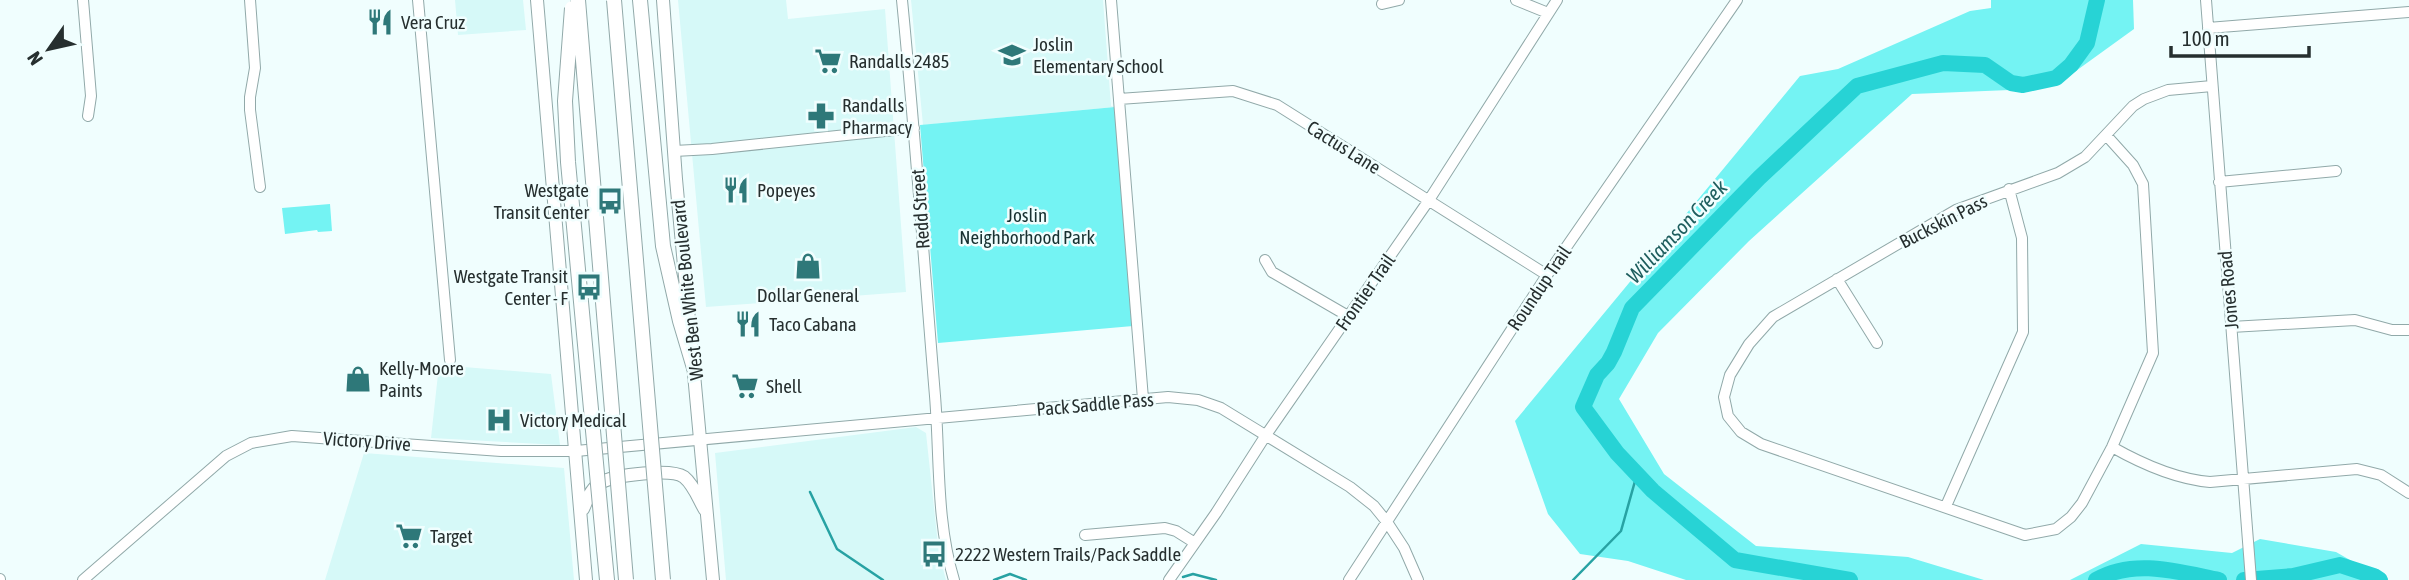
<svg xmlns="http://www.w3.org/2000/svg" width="2409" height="580" viewBox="0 0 2409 580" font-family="'Asap Condensed',sans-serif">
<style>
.built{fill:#d6f9f8}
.green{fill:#74f3f3}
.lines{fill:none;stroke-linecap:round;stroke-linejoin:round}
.stream{stroke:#27a2a3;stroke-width:2.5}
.river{stroke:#27d3d5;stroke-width:16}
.minor-casing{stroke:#91a9a9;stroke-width:12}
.major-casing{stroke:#91a9a9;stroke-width:14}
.highway-casing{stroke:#91a9a9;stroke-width:16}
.minor{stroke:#fff;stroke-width:10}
.major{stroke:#fff;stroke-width:12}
.highway{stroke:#fff;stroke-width:14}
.highway-bridge-casing{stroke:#91a9a9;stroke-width:16;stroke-linecap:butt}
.highway-bridge{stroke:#fff;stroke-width:14}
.labels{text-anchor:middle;stroke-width:5;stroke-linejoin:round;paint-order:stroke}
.poi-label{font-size:19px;fill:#262f2f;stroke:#f0fefe;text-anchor:start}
.street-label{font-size:19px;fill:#262f2f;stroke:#f0fefe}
.park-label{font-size:19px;fill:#173131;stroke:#f0fefe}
.water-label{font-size:21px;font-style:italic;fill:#1e5e5e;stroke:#f0fefe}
</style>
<rect width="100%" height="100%" fill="#f0fefe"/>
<path class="built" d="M455,0H523L526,30L458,35Z
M678,0H786L788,19L885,9L906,292L706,307Z
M911,0H1103L1111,106L1115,107L923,125Z
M439,365L551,374L560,445L431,438Z
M916,427L926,433L939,554L946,580H726L715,453Z
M364,453L564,468L574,580H325Z"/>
<path class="green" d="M1991,0H2133L2134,29L2062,81L2037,89L1912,94L1749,241L1658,333L1619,399L1664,474L1756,546L1908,557L1984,580H1686L1628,561L1580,554L1548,514L1515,421L1800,76L1838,69L1970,11L1991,8Z
M1115,107L1133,326L938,343L920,125Z
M330,204L332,231L318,232L317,230L285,234L282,208Z
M2260,539L2336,552L2385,580H2070L2141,544L2232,553Z"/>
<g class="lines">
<path class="stream" d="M810,492L837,549L883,580
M1183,577L1193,574L1216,580
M994,580L1010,574L1026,580
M1573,580L1621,531L1637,474"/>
<path class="river" d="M1850,580L1735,560L1653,491L1617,453L1583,407L1597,375L1608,363L1614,352L1632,308L1759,178L1857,86L1943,63L1985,65L2011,83L2023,85L2056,78L2071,65L2087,43L2097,0
M2096,580C2134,558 2179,572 2219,580
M2244,580L2293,576L2340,565L2374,576L2380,580"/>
<g class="minor-casing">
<path id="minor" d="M83,0L91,96L88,116
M250,0L255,68L250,97V110L260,187
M418,0L450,360
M902,0C915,132 924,264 935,396C940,457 936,521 954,580
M1111,0L1143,399
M1516,0L1548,13
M2206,0L2251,580
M1382,4L1399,0
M2208,28L2409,12
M1119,99L1233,91L1277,105L1547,275
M2106,135L2133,165L2143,184L2153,353L2112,447L2082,503L2071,517L2056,529L2025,535L1761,444L1741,432L1728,416L1724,397L1730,375L1749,344L1773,317L1956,210L2058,173L2085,157L2133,106L2144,99L2168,90L2212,86
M674,151L712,149L914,128
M2219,182L2336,171
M1265,260L1272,272L1348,316
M1837,279L1877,343
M2231,327L2355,320L2392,330H2409
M2112,447C2142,464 2175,479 2210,482L2357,469L2381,475L2409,493
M1946,506L2023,332L2022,238L2009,189
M1085,535L1165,528L1176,531L1195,543
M0,579V580
M83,580L226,456L251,443L292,436L501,451H576L1168,397L1198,400L1221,408L1350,487L1374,506L1387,522L1404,548L1418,580
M1169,580L1216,513L1266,435L1429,200L1557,0
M1349,580L1547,275L1737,0"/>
</g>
<g class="major-casing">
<path id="major" d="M537,0L586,580
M663,0L676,179L713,580
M583,509C588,498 591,488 602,482C616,475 671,468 684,477C694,485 699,500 705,510"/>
</g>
<g class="highway-casing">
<path id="highway" d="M640,0L663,246L680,321L694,368
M604,549L607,580"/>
</g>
<use href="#minor" class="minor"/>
<use href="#major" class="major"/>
<use href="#highway" class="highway"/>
<g class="highway-bridge-casing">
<path id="highway-bridge" d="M578,0L626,580
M614,0L663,580
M572,8L565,101L568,162L604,549"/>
</g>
<use href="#highway-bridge" class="highway-bridge"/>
</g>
<defs>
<g id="restaurant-bare" transform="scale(2.1)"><path d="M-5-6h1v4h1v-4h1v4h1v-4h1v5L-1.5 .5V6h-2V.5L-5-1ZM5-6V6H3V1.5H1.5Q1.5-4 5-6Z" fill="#2e7879" stroke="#f0fefe" stroke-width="2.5" paint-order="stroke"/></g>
<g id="school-bare" transform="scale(2.1)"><path d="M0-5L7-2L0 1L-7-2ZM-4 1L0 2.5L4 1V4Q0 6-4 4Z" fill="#2e7879" stroke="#f0fefe" stroke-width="2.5" paint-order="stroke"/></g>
<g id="supermarket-bare" transform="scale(2.1)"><path d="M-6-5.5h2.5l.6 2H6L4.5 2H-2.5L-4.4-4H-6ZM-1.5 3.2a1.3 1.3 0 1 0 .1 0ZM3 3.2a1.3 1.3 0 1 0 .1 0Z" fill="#2e7879" stroke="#f0fefe" stroke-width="2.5" paint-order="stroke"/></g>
<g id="pharmacy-bare" transform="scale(2.1)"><path d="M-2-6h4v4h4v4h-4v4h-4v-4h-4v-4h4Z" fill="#2e7879" stroke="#f0fefe" stroke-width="2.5" paint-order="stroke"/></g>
<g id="bus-bare" transform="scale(2.1)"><path d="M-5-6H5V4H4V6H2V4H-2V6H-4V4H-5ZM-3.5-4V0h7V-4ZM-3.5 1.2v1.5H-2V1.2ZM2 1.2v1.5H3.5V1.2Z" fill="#2e7879" stroke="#f0fefe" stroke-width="2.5" paint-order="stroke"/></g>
<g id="shop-bare" transform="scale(2.1)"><path d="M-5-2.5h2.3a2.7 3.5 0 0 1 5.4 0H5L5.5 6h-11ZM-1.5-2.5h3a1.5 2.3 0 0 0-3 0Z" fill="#2e7879" stroke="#f0fefe" stroke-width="2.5" paint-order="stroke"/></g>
<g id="hospital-bare" transform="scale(2.1)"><path d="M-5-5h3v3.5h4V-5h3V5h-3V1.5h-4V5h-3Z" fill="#2e7879" stroke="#f0fefe" stroke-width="2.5" paint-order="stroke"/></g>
</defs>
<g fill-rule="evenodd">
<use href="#restaurant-bare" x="380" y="22"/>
<use href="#school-bare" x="1012" y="55"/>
<use href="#supermarket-bare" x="828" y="61"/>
<use href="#pharmacy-bare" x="821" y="116"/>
<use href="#restaurant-bare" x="736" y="190"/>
<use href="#bus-bare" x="610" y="201"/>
<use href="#shop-bare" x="808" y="266"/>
<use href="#bus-bare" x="589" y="287"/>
<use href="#restaurant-bare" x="748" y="324"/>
<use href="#shop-bare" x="358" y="379"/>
<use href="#supermarket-bare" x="745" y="386"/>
<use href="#hospital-bare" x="499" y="420"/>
<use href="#supermarket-bare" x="409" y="536"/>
<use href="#bus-bare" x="934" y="554"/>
</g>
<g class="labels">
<g class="poi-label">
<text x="401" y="29">Vera Cruz</text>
<text x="1033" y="51">Joslin<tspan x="1033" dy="22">Elementary School</tspan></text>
<text x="849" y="68">Randalls 2485</text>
<text x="842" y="112">Randalls<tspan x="842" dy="22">Pharmacy</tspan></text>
<text x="589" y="197" text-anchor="end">Westgate<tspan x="589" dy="22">Transit Center</tspan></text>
<text x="757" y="197">Popeyes</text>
<text x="568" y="283" text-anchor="end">Westgate Transit<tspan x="568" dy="22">Center - F</tspan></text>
<text x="808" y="302" text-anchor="middle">Dollar General</text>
<text x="769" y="331">Taco Cabana</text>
<text x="379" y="375">Kelly-Moore<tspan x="379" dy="22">Paints</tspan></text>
<text x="766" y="393">Shell</text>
<text x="520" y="427">Victory Medical</text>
<text x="430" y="543">Target</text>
<text x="955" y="561">2222 Western Trails/Pack Saddle</text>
</g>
<g class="street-label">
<text transform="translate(1344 147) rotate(32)" y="7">Cactus Lane</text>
<text transform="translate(920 209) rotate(-94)" y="7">Redd Street</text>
<text transform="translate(1943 221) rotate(-27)" y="7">Buckskin Pass</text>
<text transform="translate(1539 288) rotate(-56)" y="7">Roundup Trail</text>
<text transform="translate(687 290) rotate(-96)" y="7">West Ben White Boulevard</text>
<text transform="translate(2228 290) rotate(-95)" y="7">Jones Road</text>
<text transform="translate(1365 292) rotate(-55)" y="7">Frontier Trail</text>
<text transform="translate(1095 404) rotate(-5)" y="7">Pack Saddle Pass</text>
<text transform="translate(367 441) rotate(4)" y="7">Victory Drive</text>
</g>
<g class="park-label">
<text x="1027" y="222">Joslin<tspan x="1027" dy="22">Neighborhood Park</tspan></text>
</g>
<g class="water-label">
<text transform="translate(1677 232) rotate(-46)" y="7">Williamson Creek</text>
</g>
</g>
<g transform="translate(49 49) rotate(236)" stroke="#f0fefe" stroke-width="5" paint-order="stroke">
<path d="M0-5L12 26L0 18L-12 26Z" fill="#262f2f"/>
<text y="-10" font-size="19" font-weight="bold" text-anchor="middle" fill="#262f2f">N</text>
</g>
<path d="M2171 46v10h138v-10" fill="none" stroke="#262f2f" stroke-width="3.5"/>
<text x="2182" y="46" font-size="21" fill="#262f2f" stroke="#f0fefe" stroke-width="5" paint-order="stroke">100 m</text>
</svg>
